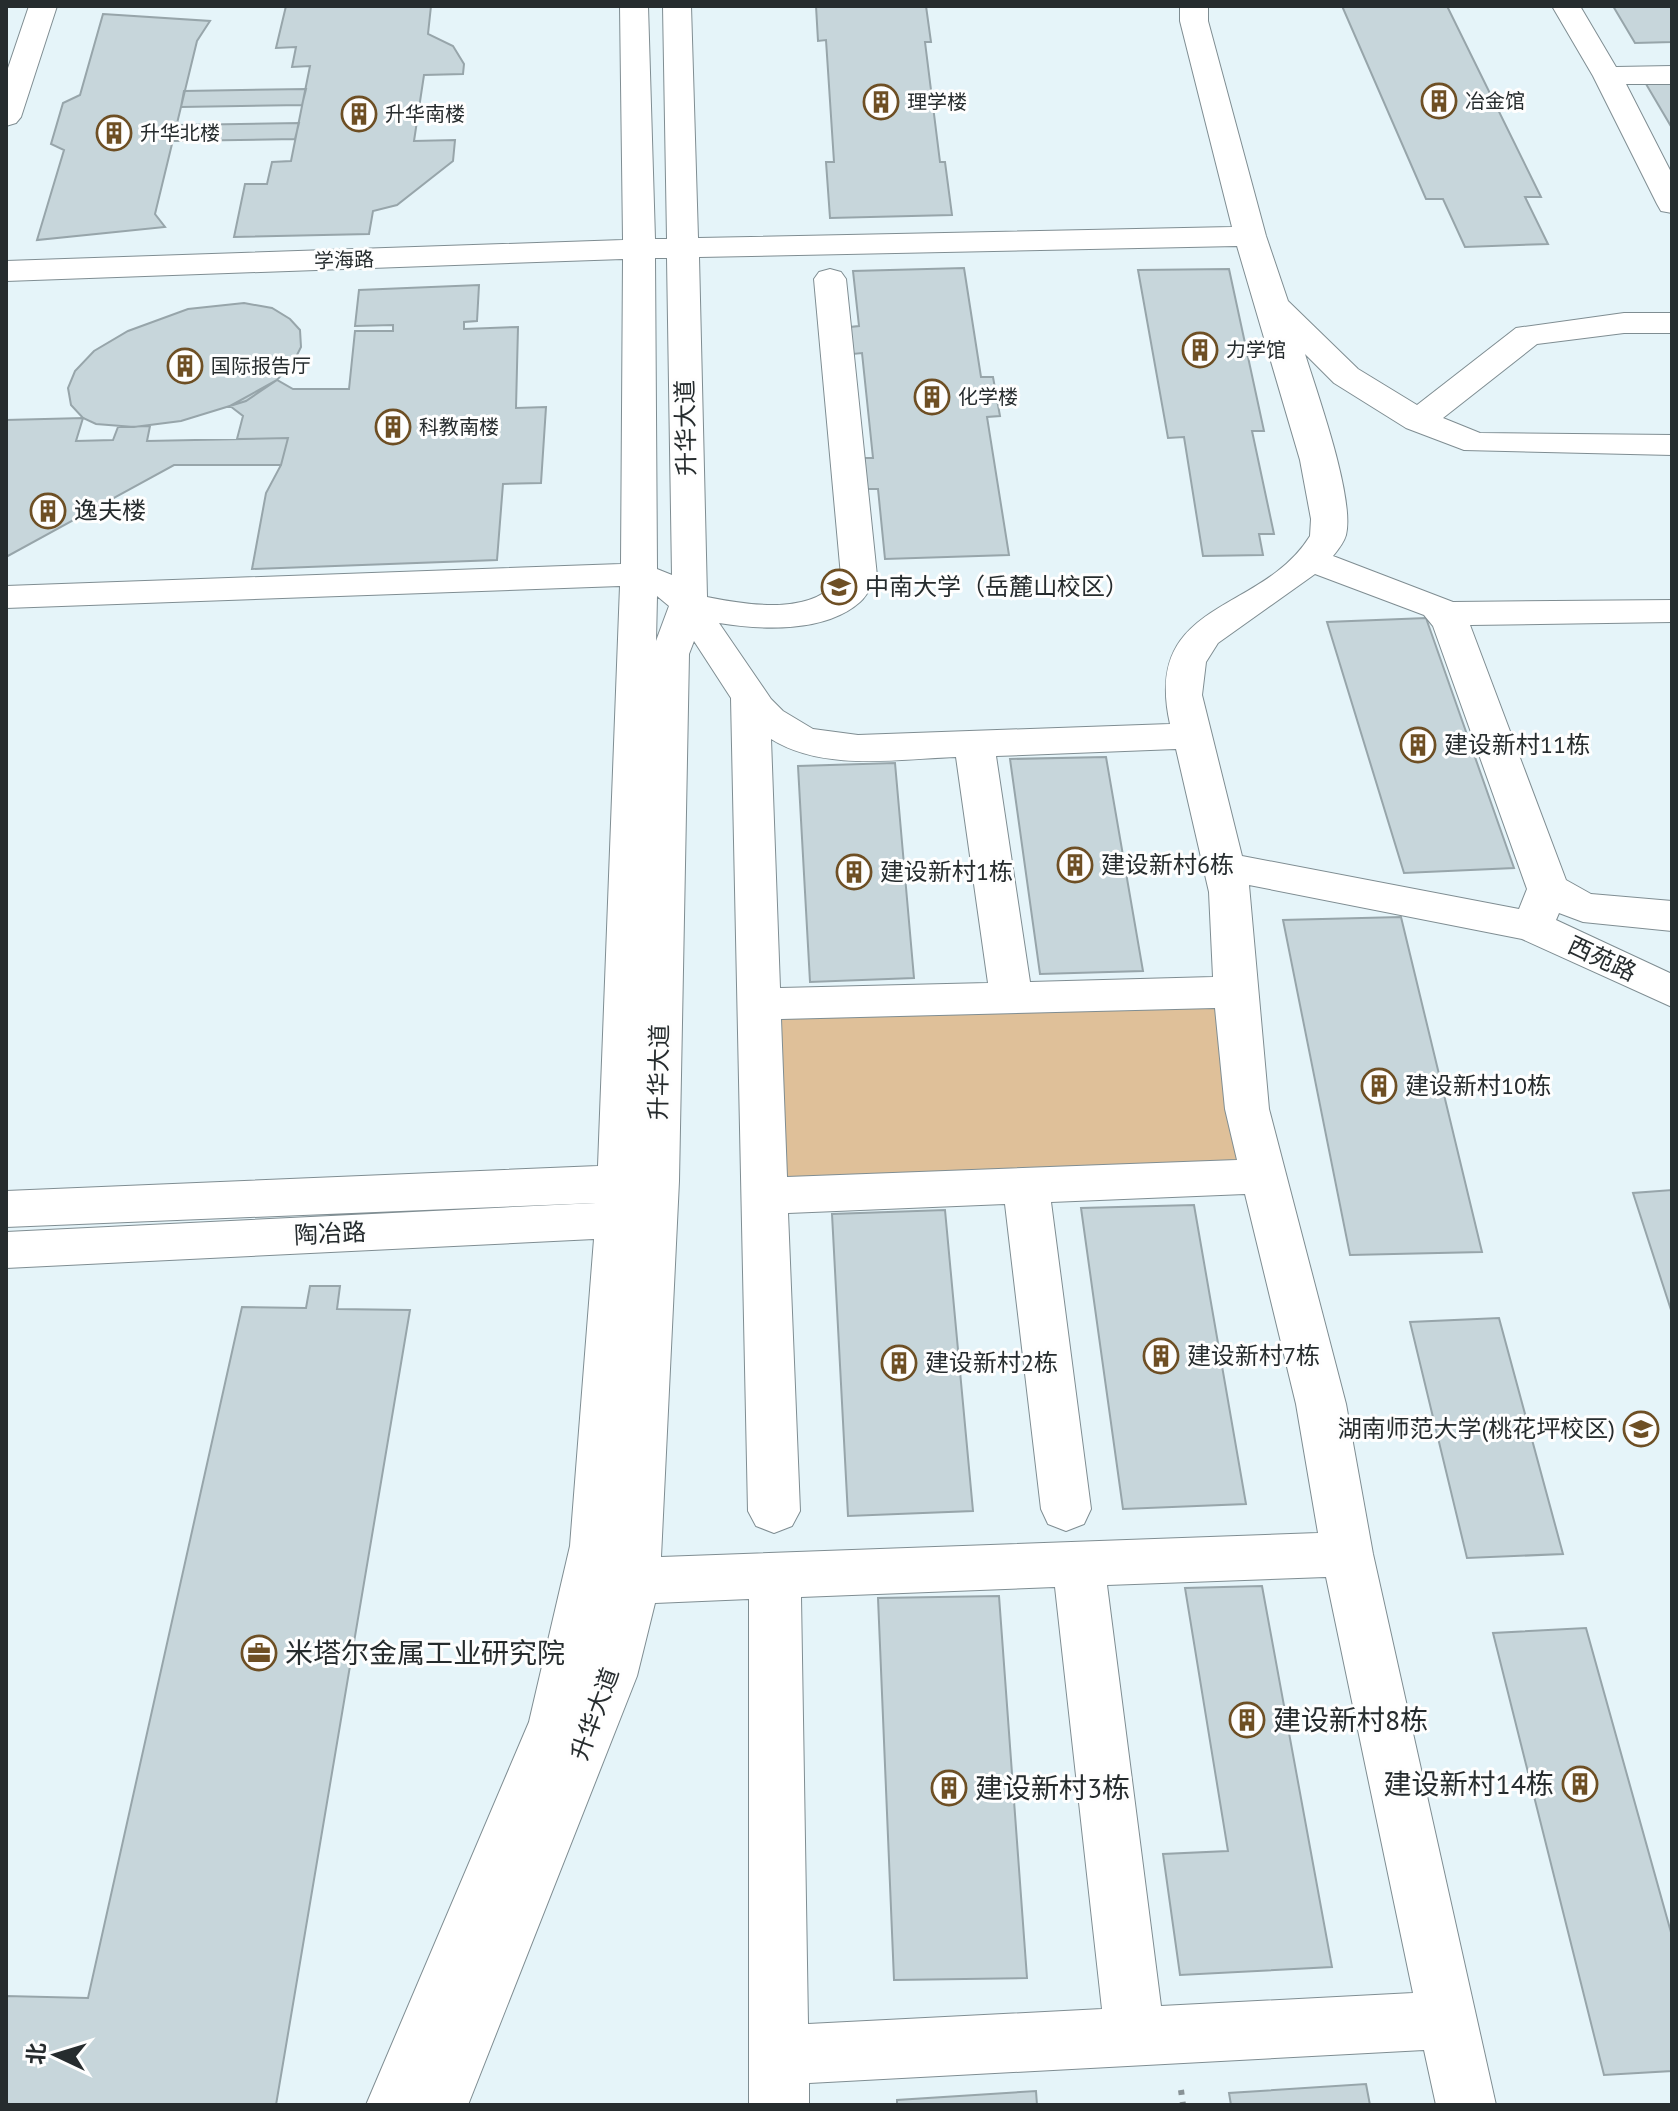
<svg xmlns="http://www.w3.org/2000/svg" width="1678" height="2111" viewBox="0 0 1678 2111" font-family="'PT Sans','Noto Sans SC',sans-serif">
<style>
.green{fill:#dfc099}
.building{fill:#c7d6db;stroke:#97a5aa;stroke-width:2}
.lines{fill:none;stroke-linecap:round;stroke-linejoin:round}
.minor-casing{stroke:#7f8d92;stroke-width:2}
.path{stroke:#889296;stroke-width:6;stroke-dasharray:5 7;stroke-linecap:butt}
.minor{fill:#fff;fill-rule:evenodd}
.labels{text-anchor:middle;stroke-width:6;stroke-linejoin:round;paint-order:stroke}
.far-poi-label{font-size:20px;fill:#262c2e;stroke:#fefefe;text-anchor:start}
.far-street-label{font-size:20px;fill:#262c2e;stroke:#fefefe}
.street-label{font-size:24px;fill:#262c2e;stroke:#fefefe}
.poi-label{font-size:24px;fill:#262c2e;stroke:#fefefe;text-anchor:start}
.near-poi-label{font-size:28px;fill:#262c2e;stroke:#fefefe;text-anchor:start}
</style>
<rect width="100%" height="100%" fill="#e5f4f9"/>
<path class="green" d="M1223,998L1243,1168L779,1186L772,1014Z"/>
<path class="building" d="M286,6H431L428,34L453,46L464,64L463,74L424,75L414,141L455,140L453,161L397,205L373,211L369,234L234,237L245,184H267L272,162L291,161L310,66L292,67L296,47L276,48Z
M816,6H926L931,42H925L940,162H945L952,215L830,218L826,162H834L826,40L818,41Z
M1342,6H1447L1541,197H1525L1548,244L1465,247L1443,199H1426Z
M1613,6H1672V42L1635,43Z
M103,14L210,21L197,41L155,214L165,227L37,240L64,150L51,144L63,103L80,95Z
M1672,83V128L1646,84Z
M306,89L302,105L181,107L184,91Z
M299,123L295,139L173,141L177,125Z
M964,268L981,377H993L1000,416L987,417L1009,555L885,559L878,489H866L863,458H873L862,353L853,354L850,327L859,326L853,271Z
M1229,269L1264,431H1252L1274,534H1259L1263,555L1203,556L1184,437L1168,438L1138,270Z
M479,285L477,321L464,322V329L518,327L516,408L546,407L541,483L503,484L497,560L252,569L266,493L281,465L288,438L237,439L243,416L230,406L277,380L293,389H349L355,331H393V325L355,326L359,290Z
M244,303L272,308L290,319L300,330L301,347L294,361L277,380L246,401L181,421L134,427L96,424L83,418L71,405L68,388L75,371L94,351L128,331L188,309Z
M83,418L76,441L113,440L118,427L150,426L147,441L288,438L281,465H174L6,557V420Z
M1426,618L1514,868L1404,873L1327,622Z
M1106,757L1143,971L1040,974L1010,759Z
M895,763L914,978L810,982L798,766Z
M1401,917L1482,1252L1350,1255L1283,920Z
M1672,1190V1313L1633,1193Z
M1194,1205L1246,1504L1123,1509L1081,1208Z
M945,1210L973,1511L848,1516L832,1214Z
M310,1286H340L337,1309L410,1310L276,2105H6V1996L88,1998L242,1307L306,1308Z
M1499,1318L1563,1554L1467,1558L1410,1322Z
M1262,1586L1332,1967L1180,1975L1163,1854L1228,1851L1185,1588Z
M999,1596L1027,1978L894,1980L878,1598Z
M1586,1628L1672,1936V2071L1604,2075L1493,1633Z
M1366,2084L1370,2105H1231L1229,2093Z
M1036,2091L1037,2105H897V2100Z"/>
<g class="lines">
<g class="minor-casing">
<path id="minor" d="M29,6H57L21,117L16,123L6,126V74Z
M620,6H648L655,239H667L663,6H691L698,238L1232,227L1180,21V6H1208V21L1266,236L1288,301L1358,369L1417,405L1516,328L1624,313H1672V333H1624L1537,344L1443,418L1480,433L1672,435V455L1464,450L1406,428L1334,383L1305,354C1317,393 1355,498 1346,535C1344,542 1338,550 1333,556L1453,602L1672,600V622L1470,625L1566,880L1591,894L1672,901V931L1583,922L1559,913L1556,920L1672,974V1007L1522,939L1249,885L1269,1109L1346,1404L1373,1554L1496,2105H1436L1424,2050L809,2083V2105H749V1599L655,1603L637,1676L468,2105H366L529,1722L570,1546L594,1239L6,1268V1232L596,1203L6,1227V1191L598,1166L620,586L6,608V586L621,564L623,259L6,281V261L623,240ZM1237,246L1300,460L1311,519L1310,536C1261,615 1142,599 1170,724L858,735L813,729L783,711L771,699L719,623C762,630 825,633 860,602C867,596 872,585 877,576L846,279L841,272L830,269L819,272L814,279L841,576C815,617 747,605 707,597L699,257ZM655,258H667L672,575L657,569ZM1315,574L1424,615L1433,626L1527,889L1519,909L1242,856L1202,695L1206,662L1218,643ZM657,596L669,606L656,641ZM694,641L731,698L748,1511L756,1526L774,1533L792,1526L800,1511L788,1213L1005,1204L1041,1509L1048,1524L1066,1531L1084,1524L1091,1509L1051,1202L1245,1194L1296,1404L1318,1533L661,1557L679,1181L689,654ZM771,739C824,772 897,759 956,757L988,983L780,988ZM1176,749L1209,892L1213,977L1030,982L996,756ZM1215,1008L1225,1109L1237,1160L787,1177L781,1019ZM1326,1577L1413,1993L1161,2006L1107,1585ZM1055,1587L1102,2009L808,2024L801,1597Z
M1552,6H1580L1616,67L1672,66V84H1626L1672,174V213L1661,211L1657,204L1593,76Z"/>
</g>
<path class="path" d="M1181,2090L1183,2105"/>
<use href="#minor" class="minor"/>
</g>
<defs>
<g id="building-ring" transform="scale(1.8)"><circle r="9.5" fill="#fefefe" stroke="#6e4f24" stroke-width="1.5"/><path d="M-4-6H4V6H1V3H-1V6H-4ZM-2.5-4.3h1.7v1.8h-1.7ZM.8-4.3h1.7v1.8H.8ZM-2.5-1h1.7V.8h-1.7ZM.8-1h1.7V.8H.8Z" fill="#6e4f24"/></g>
<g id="university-ring" transform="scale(1.8)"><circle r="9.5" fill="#fefefe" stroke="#6e4f24" stroke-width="1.5"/><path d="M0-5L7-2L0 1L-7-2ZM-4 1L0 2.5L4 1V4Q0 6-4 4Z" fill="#6e4f24"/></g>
<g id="office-ring" transform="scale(1.8)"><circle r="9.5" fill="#fefefe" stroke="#6e4f24" stroke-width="1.5"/><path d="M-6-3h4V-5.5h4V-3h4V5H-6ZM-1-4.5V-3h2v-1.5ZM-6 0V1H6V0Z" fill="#6e4f24"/></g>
</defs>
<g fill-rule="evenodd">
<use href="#building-ring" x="1439" y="101"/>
<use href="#building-ring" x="881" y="102"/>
<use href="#building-ring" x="359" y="114"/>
<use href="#building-ring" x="114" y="133"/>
<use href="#building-ring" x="1200" y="350"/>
<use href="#building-ring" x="185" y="366"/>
<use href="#building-ring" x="932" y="397"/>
<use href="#building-ring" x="393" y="427"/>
<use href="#building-ring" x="48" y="511"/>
<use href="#university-ring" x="839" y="587"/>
<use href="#building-ring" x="1418" y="745"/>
<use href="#building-ring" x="1075" y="865"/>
<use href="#building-ring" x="854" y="872"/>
<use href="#building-ring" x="1379" y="1086"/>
<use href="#building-ring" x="1161" y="1356"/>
<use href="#building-ring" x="899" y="1363"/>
<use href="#university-ring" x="1641" y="1429"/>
<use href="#office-ring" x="259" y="1653"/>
<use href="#building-ring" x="1247" y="1720"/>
<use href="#building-ring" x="1580" y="1784"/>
<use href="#building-ring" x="949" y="1788"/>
</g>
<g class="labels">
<g class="far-poi-label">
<text x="1465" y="108">冶金馆</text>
<text x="907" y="109">理学楼</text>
<text x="385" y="121">升华南楼</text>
<text x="140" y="140">升华北楼</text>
<text x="1226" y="357">力学馆</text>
<text x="211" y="373">国际报告厅</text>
<text x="958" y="404">化学楼</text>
<text x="419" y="434">科教南楼</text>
</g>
<g class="far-street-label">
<text transform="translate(344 260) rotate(-2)" y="7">学海路</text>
</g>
<g class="street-label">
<text transform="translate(686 428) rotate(-91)" y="8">升华大道</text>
<text transform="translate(1602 959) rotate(25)" y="8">西苑路</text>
<text transform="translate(659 1072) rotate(-89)" y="8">升华大道</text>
<text transform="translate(330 1234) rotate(-3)" y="8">陶冶路</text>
<text transform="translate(595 1714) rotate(-70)" y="8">升华大道</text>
</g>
<g class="poi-label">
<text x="74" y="519">逸夫楼</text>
<text x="865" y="595">中南大学（岳麓山校区）</text>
<text x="1444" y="753">建设新村11栋</text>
<text x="1101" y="873">建设新村6栋</text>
<text x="880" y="880">建设新村1栋</text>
<text x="1405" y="1094">建设新村10栋</text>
<text x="1187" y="1364">建设新村7栋</text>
<text x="925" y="1371">建设新村2栋</text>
<text x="1615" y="1437" text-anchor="end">湖南师范大学(桃花坪校区)</text>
</g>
<g class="near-poi-label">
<text x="285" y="1663">米塔尔金属工业研究院</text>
<text x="1273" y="1730">建设新村8栋</text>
<text x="1554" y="1794" text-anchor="end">建设新村14栋</text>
<text x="975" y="1798">建设新村3栋</text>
</g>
</g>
<rect width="1678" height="2111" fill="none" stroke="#262c2e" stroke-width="16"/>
<g transform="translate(56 2055) rotate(274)" stroke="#fefefe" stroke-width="6" paint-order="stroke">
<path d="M0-6L14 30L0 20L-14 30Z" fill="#262c2e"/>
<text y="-12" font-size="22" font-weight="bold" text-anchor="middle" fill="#262c2e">北</text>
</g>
</svg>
